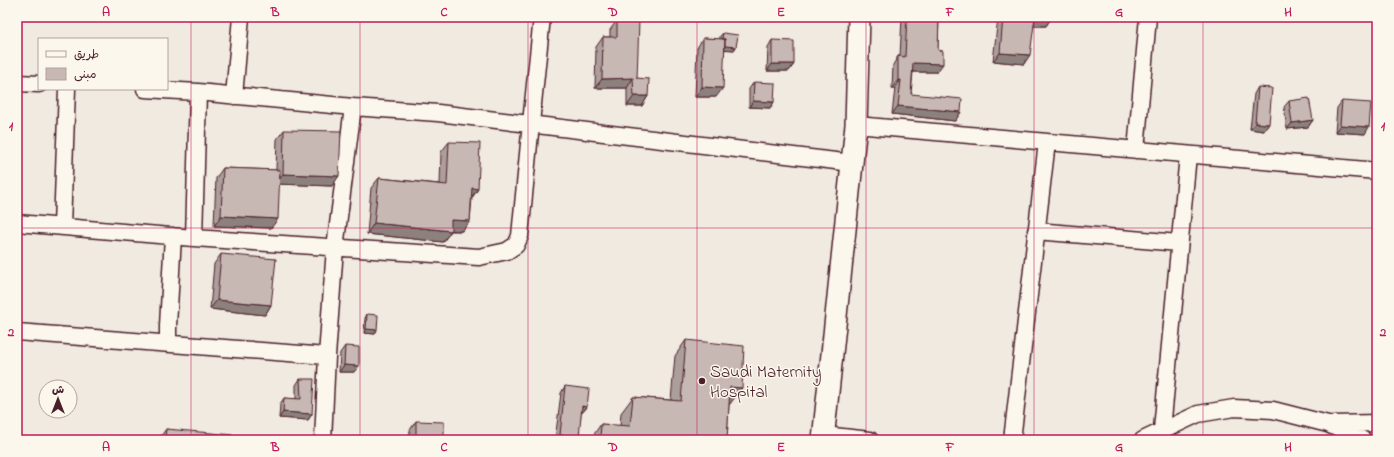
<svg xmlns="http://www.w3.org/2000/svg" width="1394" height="457" viewBox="0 0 1394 457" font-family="'Indie Flower','Playpen Sans Arabic',sans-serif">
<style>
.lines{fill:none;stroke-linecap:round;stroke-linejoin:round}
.minor-casing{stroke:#4a1f2b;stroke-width:19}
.tertiary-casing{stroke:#4a1f2b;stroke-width:24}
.minor{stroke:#fbf7ec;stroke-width:16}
.tertiary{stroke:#fbf7ec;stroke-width:21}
.wall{fill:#ac9e9a;stroke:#4a1f2b}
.shaded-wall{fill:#8c817d;stroke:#4a1f2b}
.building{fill:#c8b8b3;stroke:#4a1f2b}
.grid{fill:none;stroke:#c2185b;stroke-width:1;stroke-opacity:0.55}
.poi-dot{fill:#4a1f2b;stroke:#fbf7ec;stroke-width:1.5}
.labels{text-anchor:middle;stroke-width:3;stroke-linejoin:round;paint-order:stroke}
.poi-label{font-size:17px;fill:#4a1f2b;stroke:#fbf7ec;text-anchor:start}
.neatline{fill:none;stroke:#c2185b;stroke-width:1.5}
.grid-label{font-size:13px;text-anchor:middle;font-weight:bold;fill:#c2185b}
</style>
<rect width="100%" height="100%" fill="#f0eae0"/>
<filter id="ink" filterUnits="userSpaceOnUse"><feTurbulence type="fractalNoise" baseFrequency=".025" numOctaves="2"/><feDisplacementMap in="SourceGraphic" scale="8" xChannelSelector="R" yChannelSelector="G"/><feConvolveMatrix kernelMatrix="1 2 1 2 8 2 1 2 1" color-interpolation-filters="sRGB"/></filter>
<g filter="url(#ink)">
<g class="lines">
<g class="minor-casing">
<path id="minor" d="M17,83L39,84
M145,89L198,92L353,107L438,113L852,163
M234,96L241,17
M856,125L1377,171
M1136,150L1148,17
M17,223L194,238L479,257L507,251L516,245L520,236L531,123L542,17
M62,226L67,89
M1036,231L1179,243
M194,238L198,92
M17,332L327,356
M168,343V326L173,236
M1334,424L1377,423
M824,435L870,440
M323,440L327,356L335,248L353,107
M1012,440L1047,142
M1143,440L1198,414L1234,408L1273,410L1328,424L1363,440
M1161,440L1188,155"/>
</g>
<g class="tertiary-casing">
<path id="tertiary" d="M823,440L856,125L859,17"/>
</g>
<use href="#minor" class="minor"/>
<use href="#tertiary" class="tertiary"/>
</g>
<path class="wall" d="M902,17H939L937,72H913L911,94L961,112L955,121L892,114L895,88H892L893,65L898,56H900Z
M998,17H1052L1046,26H1034L1024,64L993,61Z
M617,20L637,78L648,96L642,106H627V88H595L596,47L603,37H610V30Z
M723,33L736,47L734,50L725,49L716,97H695L697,48L703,38L720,39V36Z
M772,40L794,64L789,71H767L768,47Z
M754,82L774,102L770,108L749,107V89Z
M1258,87L1264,131L1250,129L1254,94Z
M1289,101L1313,120L1308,127L1287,129L1284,107Z
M1342,101L1365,134L1335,132L1337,108Z
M284,130L332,186L279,184L271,228L214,226L216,178L223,168L276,170L277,139Z
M449,142L478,189L472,198L470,221L462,231H451L443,242L367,234L371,188L379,178L440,184L441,152Z
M221,254L271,305L265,315L210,309L214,264Z
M367,314L375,334L364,333L365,318Z
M686,340L730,404H729L727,440H590L601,424L620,426L621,413L633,397L671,400L675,356Z
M345,346L354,372H339L340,353Z
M300,379L312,414L308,420L279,418L280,404L284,398L296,399V385Z
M565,386L587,407L582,413H581L577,440H555L561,393Z
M416,421L444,440H409L410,430Z
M166,429L234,440H158Z"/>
<path class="shaded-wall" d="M1035,17H1052L1046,26H1029Z
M721,45L736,47L734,50L718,49Z
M1000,53L1030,55L1024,64L993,61Z
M913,63L943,64L937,72H908Z
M772,64H794L789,71H767Z
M633,78L627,88H595L602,79Z
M898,80H901L895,88H892Z
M702,87L723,88L716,97H695Z
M634,96H648L642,106H627Z
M753,101L774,102L770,108L749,107Z
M898,106L961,112L955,121L892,114Z
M1313,120L1308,127L1287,129L1292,123Z
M1255,123L1269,124L1264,131L1250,129Z
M1340,125L1369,127L1365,134L1335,132Z
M283,174L339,176L332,186L276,184Z
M472,188L478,189L470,199Z
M221,216L278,219L271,228L214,226Z
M451,220L470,221L462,231L443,230Z
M374,223L451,231L443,242L367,234Z
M217,300L271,305L265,315L210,309Z
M366,329L377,330L375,334L364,333Z
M344,365L359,366L354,372H339Z
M730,387L742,388L730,404L719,403Z
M582,406L587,407L582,413H577Z
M283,412L312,414L308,420L279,418Z
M560,435L579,437L577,440H556Z"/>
<path class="building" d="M907,17H939L938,50L943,51V64L913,63L911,94L962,99L961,112L898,106L901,80H898V56L905,57Z
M1003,17H1052H1035L1030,55L1000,53Z
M617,20L639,21L637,78H636L649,79L648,96H634L633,78L602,79L603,37H617Z
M723,33L738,35L736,47L725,46V39H722Z
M703,38L725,39L723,88L702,87Z
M772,40L794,41V64H772Z
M754,82L775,83L774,102L753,101Z
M1258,87L1272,88L1269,124L1255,123Z
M1309,98L1313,120L1292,123L1289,101Z
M1342,101L1371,103L1369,127L1340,125Z
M284,130L341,131L339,176L283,174Z
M449,142L480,143L478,189L472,188L470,221L451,220V231L374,223L379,178L447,185Z
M223,168L280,170L278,219L221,216Z
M221,254L276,259L271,305L217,300Z
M367,314L378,315L377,330L366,329Z
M686,340L744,346L742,388L730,387L727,440H600L601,424L630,426L633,397L681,401Z
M345,346L359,347V366L344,365Z
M300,379H314L312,414L283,412L284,398L301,399Z
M565,386L589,389L587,407L582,406L579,437L560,435Z
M416,421L444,422V440H412V437H416Z
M166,429L234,435V440H165Z"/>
</g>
<path class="grid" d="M191,17V440M360,17V440M528,17V440M697,17V440M866,17V440M1034,17V440M1203,17V440M17,228H1377"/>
<circle class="poi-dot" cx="702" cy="381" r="4"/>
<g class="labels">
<g class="poi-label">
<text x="710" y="377">Saudi Maternity<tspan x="710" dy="20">Hospital</tspan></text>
</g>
</g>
<rect width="1394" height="457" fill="none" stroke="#fbf7ec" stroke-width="44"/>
<rect x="38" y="38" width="130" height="52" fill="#fbf7ec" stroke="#b4a19f"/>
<rect x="46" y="51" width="20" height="6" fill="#fbf7ec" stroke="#b4a19f"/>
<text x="74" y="58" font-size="12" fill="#4a1f2b">طريق</text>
<rect x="46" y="68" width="20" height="12" fill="#c8b8b3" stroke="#b4a19f"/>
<text x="74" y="78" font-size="12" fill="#4a1f2b">مبنى</text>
<g transform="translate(58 399)"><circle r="19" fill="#fbf7ec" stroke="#b4a19f"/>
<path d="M0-3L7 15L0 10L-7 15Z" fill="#4a1f2b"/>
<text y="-6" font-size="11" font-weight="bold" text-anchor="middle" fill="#4a1f2b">ش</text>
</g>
<rect x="22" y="22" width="1350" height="413" class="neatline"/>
<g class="grid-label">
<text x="106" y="16">A</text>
<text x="275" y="16">B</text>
<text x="444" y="16">C</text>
<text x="613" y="16">D</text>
<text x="781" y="16">E</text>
<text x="950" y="16">F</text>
<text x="1119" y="16">G</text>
<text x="1288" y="16">H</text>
<text x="11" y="130">1</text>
<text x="1383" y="130">1</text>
<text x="11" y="336">2</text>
<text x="1383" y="336">2</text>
<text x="106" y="451">A</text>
<text x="275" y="451">B</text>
<text x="444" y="451">C</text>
<text x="613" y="451">D</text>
<text x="781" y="451">E</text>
<text x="950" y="451">F</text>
<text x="1119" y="451">G</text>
<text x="1288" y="451">H</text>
</g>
</svg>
